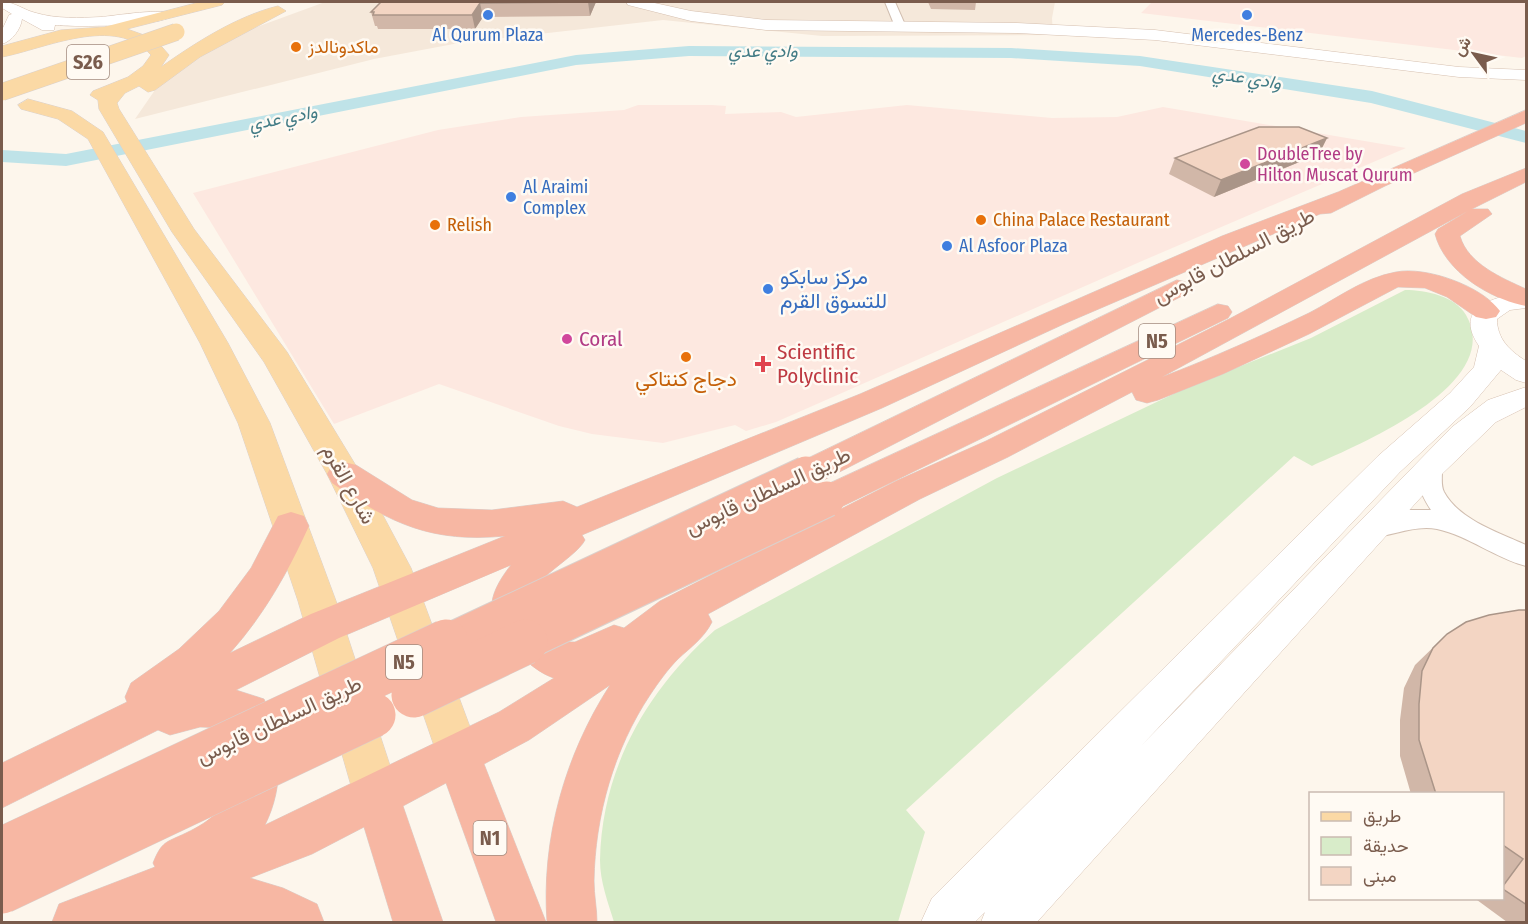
<svg xmlns="http://www.w3.org/2000/svg" width="1528" height="924" viewBox="0 0 1528 924" font-family="'Fira Sans Condensed',Vazirmatn,sans-serif">
<style>
.residential{fill:#f5e8da}
.commercial{fill:#fde8e0}
.green{fill:#d8ecc9}
.lines{fill:none;stroke-linecap:round;stroke-linejoin:round}
.river{fill:#bfe3e8;fill-rule:evenodd}
.street-casing{stroke:#d1beb0;stroke-width:2}
.secondary-casing{stroke:#d6c0b0;stroke-width:1}
.primary-casing{stroke:#dad1cd;stroke-width:1}
.highway-casing{stroke:#dad1cd;stroke-width:1}
.street{fill:#fff;fill-rule:evenodd}
.secondary{fill:#fff;fill-rule:evenodd}
.primary{fill:#fbd9a5;fill-rule:evenodd}
.highway{fill:#f7b7a3;fill-rule:evenodd}
.primary-bridge-casing{stroke:#dad1cd;stroke-width:18;stroke-linecap:butt}
.highway-bridge-far1-casing{stroke:#dad1cd;stroke-width:37;stroke-linecap:butt}
.highway-bridge-casing{stroke:#dad1cd;stroke-width:46;stroke-linecap:butt}
.primary-bridge{stroke:#fbd9a5;stroke-width:17}
.highway-bridge-far1{stroke:#f7b7a3;stroke-width:35}
.highway-bridge{stroke:#f7b7a3;stroke-width:45}
.wall{fill:#d1b7a8}
.shaded-wall{fill:#aa9588}
.building{fill:#f3d5c3;stroke:#aa9588;stroke-width:1.5}
.shop-dot{fill:#3f7fe0;stroke:#fffaf3;stroke-width:2}
.food-dot{fill:#e8710a;stroke:#fffaf3;stroke-width:2}
.hotel-dot{fill:#d1479c;stroke:#fffaf3;stroke-width:2}
.health-dot{fill:#e0444e;stroke:#fffaf3;stroke-width:2}
.labels{text-anchor:middle;stroke-width:5;stroke-linejoin:round;paint-order:stroke}
.far-shop-label{font-size:18px;fill:#366cbe;stroke:#fffaf3}
.far-food-label{font-size:18px;fill:#c56008;stroke:#fffaf3;text-anchor:start}
.far-water-label{font-size:18px;font-style:italic;fill:#437c86;stroke:#fffaf3}
.far-hotel-label{font-size:18px;fill:#b23c85;stroke:#fffaf3;text-anchor:start}
.shield{fill:#fffaf3;stroke:#a28b7f;stroke-width:1.5}
.shield-label{font-size:20px;font-weight:bold;fill:#7a5c4d}
.street-label{font-size:21px;fill:#7a5c4d;stroke:#fffaf3}
.shop-label{font-size:21px;fill:#366cbe;stroke:#fffaf3;text-anchor:start}
.hotel-label{font-size:21px;fill:#b23c85;stroke:#fffaf3;text-anchor:start}
.health-label{font-size:21px;fill:#be3a42;stroke:#fffaf3;text-anchor:start}
.food-label{font-size:21px;fill:#c56008;stroke:#fffaf3}
</style>
<rect width="100%" height="100%" fill="#fdf6ec"/>
<path class="residential" d="M325,2H1055L1052,18L1053,35L822,36L663,20L459,43L374,59L135,119L155,90L200,56L254,28Z"/>
<path class="commercial" d="M1152,2H1526V56L1522,58L1141,13Z
M638,105H712L726,106L725,114L781,112L796,117L907,105L1052,118L1117,117L1163,107L1406,148L1142,261L776,422L746,431L735,425L663,443L592,434L559,426L439,384L334,424L193,193L438,130L521,117L624,110Z"/>
<path class="green" d="M1405,290C1426,290 1455,296 1466,315C1506,385 1358,445 1312,466L1294,456L906,810L925,832L898,922H614C608,902 600,882 600,860C602,768 647,690 715,630L997,478L1186,388L1311,338Z"/>
<g class="lines">
<path class="river" d="M689,46L1011,48L1140,56L1372,91L1526,131V143L1371,103L1140,66L1011,58L689,56L576,65L66,166L2,162V150L66,154L576,55Z"/>
<g class="street-casing">
<path id="street" d="M885,2H895L906,27L904,29H896Z
M1431,458L1439,460C1445,470 1439,482 1444,492C1459,520 1500,533 1526,545V566C1495,558 1469,536 1437,529C1410,524 1383,541 1365,536L1362,529L1365,522L1408,510H1431C1421,495 1413,478 1423,460Z"/>
</g>
<g class="secondary-casing">
<path id="secondary" d="M2,2C16,2 23,10 36,13C56,19 80,18 101,17C114,16 166,7 173,15C162,27 74,27 55,25L54,30H42L22,19C21,29 12,41 2,44V30L9,15L12,14L2,8Z
M626,2H650L691,11L766,20L1017,23L1155,30L1459,67L1526,70V80L1459,77L1155,40L1017,33L766,30L691,21L628,5Z
M1526,292V308L1510,310L1497,319C1497,339 1510,351 1526,361V383L1516,380L1501,370L1470,407L1400,472L1141,746L1452,427L1488,400L1526,387V407L1496,422L1442,474L1037,922H981L985,912L975,922H921L932,898L1378,456L1450,393L1474,367L1479,346C1452,306 1495,297 1526,292Z"/>
</g>
<g class="primary-casing">
<path id="primary" d="M200,2H225L222,5L127,29L155,39L169,55L161,67C195,43 237,16 278,6L286,11L200,57L155,90L148,92L139,86L125,93L117,103L119,109L194,229L287,352L361,474L411,568L480,754L474,769L458,775L442,769L373,568L327,474L264,362L172,232L99,109L98,100L90,95L93,91L128,77L143,66L151,55C116,14 44,49 2,57V46L61,30L104,27Z
M28,99L72,111L103,132L228,343L270,423L336,601L400,796L393,812L377,819L361,812L354,796L298,601L238,423L200,343L88,139L58,119L21,109L18,105Z"/>
</g>
<g class="highway-casing">
<path id="highway" d="M1526,110V123L1385,186L1331,213L1320,214L1066,323L882,408L582,535L585,540C574,561 520,582 532,612C537,623 553,634 562,642H575L614,625L624,628L660,601L896,481L986,441L1231,318L1462,194L1526,168V182L1472,209H1488L1492,214L1460,236C1468,264 1502,278 1526,289V306C1490,299 1445,272 1435,234L1438,229L1468,211L1162,377C1212,358 1261,336 1309,313C1338,298 1363,278 1396,272C1426,266 1482,286 1500,311L1496,317L1486,319L1476,317L1447,297L1425,288L1398,287L1309,334L1223,374L1158,400L1147,403L1136,400L1132,392L1008,457L920,499L708,614L712,622C704,638 691,647 678,659C668,669 658,683 650,695C614,749 595,816 594,881C594,895 597,909 597,922H547C541,839 565,755 610,685L529,740L484,764L546,922H496L446,783L403,806L443,922H393L364,827L312,854L250,878L283,888L317,904L324,922H52L59,904L155,867L153,863C162,841 165,843 186,833C237,809 239,780 230,728L200,727L170,735L158,730L2,808V763L127,702L125,697L131,683L179,649L219,611L251,568L278,516L291,512L304,516L309,526C288,572 264,615 230,653L311,614L505,536C432,543 391,524 332,483L327,474L332,465L344,462L356,465L412,500L438,508L492,510L563,501L577,507L860,394L1222,236L1338,192ZM511,565C503,575 493,590 492,603C490,630 530,671 554,678L499,712L265,825C285,785 282,739 264,699L236,690L339,638Z
M1177,280L1186,282L1190,288L1186,294L818,483L806,486L794,483L789,474L794,465Z
M1218,304L1228,306L1232,312L1228,318L839,508L827,512L815,508L810,499L815,490Z"/>
</g>
<use href="#street" class="street"/>
<use href="#secondary" class="secondary"/>
<use href="#primary" class="primary"/>
<use href="#highway" class="highway"/>
<g class="primary-bridge-casing">
<path id="primary-bridge" d="M2,92L176,32"/>
</g>
<g class="highway-bridge-far1-casing">
<path id="highway-bridge-far1" d="M443,644L806,474
M522,644L827,499"/>
</g>
<g class="highway-bridge-casing">
<path id="highway-bridge" d="M414,695L525,642
M2,850L446,642
M2,891L373,715"/>
</g>
<use href="#primary-bridge" class="primary-bridge"/>
<use href="#highway-bridge-far1" class="highway-bridge-far1"/>
<use href="#highway-bridge" class="highway-bridge"/>
</g>
<path class="wall" d="M381,2H596L590,16L483,17L475,29H378L377,26H375L371,12Z
M928,2H976L975,10L931,9Z
M1327,138L1319,154L1214,197L1169,174L1175,158Z
M1527,610V922H1507L1477,900L1478,898H1503V794H1411L1400,756V720L1404,688L1415,665L1447,634Z"/>
<path class="shaded-wall" d="M588,2H596L590,16Z
M480,3L483,17L475,29L472,15Z
M1327,138L1319,154L1214,197L1221,180Z"/>
<path class="building" d="M381,2H589H588L480,3L472,15H373L374,12H371Z
M1259,127H1299L1327,138L1221,180L1175,158Z
M1519,610H1527V905L1503,889V886L1523,859L1503,845V794H1436L1419,740V704L1422,671L1433,648L1447,634L1466,622L1489,615Z"/>
<g class="shop-dot">
<circle cx="488" cy="15" r="6"/>
<circle cx="1247" cy="15" r="6"/>
<circle cx="511" cy="197" r="6"/>
<circle cx="947" cy="246" r="6"/>
<circle cx="768" cy="289" r="6"/>
</g>
<g class="food-dot">
<circle cx="296" cy="47" r="6"/>
<circle cx="981" cy="220" r="6"/>
<circle cx="435" cy="225" r="6"/>
<circle cx="686" cy="357" r="6"/>
</g>
<g class="hotel-dot">
<circle cx="1245" cy="164" r="6"/>
<circle cx="567" cy="339" r="6"/>
</g>
<path class="health-dot" d="M760 355h6v6h6v6h-6v6h-6v-6h-6v-6h6z"/>
<g class="labels">
<g class="far-shop-label">
<text x="488" y="41">Al Qurum Plaza</text>
<text x="1247" y="41">Mercedes-Benz</text>
<text x="523" y="193" text-anchor="start">Al Araimi<tspan x="523" dy="21">Complex</tspan></text>
<text x="959" y="252" text-anchor="start">Al Asfoor Plaza</text>
</g>
<g class="far-food-label">
<text x="308" y="53">ماكدونالدز</text>
<text x="993" y="226">China Palace Restaurant</text>
<text x="447" y="231">Relish</text>
</g>
<g class="far-water-label">
<text x="763" y="57">وادي عدي</text>
<text transform="translate(1247 78) rotate(9)" y="6">وادي عدي</text>
<text transform="translate(283 118) rotate(-11)" y="6">وادي عدي</text>
</g>
<g class="far-hotel-label">
<text x="1257" y="160">DoubleTree by<tspan x="1257" dy="21">Hilton Muscat Qurum</tspan></text>
</g>
<g class="shield">
<rect x="67" y="45" width="42" height="34" rx="4.5"/>
<rect x="1139" y="324" width="36" height="34" rx="4.5"/>
<rect x="386" y="645" width="36" height="34" rx="4.5"/>
<rect x="473.5" y="821" width="33" height="34" rx="4.5"/>
</g>
<g class="shield-label">
<text x="88" y="69">S26</text>
<text x="1157" y="348">N5</text>
<text x="404" y="669">N5</text>
<text x="490" y="845">N1</text>
</g>
<g class="street-label">
<text transform="translate(1234 256) rotate(-28)" y="7">طريق السلطان قابوس</text>
<text transform="translate(349 484) rotate(61)" y="7">شارع القرم</text>
<text transform="translate(768 491) rotate(-25)" y="7">طريق السلطان قابوس</text>
<text transform="translate(279 720) rotate(-25)" y="7">طريق السلطان قابوس</text>
</g>
<g class="shop-label">
<text x="780" y="284">مركز سابكو<tspan x="780" dy="24">للتسوق القرم</tspan></text>
</g>
<g class="hotel-label">
<text x="579" y="346">Coral</text>
</g>
<g class="health-label">
<text x="777" y="359">Scientific<tspan x="777" dy="24">Polyclinic</tspan></text>
</g>
<g class="food-label">
<text x="686" y="386">دجاج كنتاكي</text>
</g>
</g>
<rect width="1528" height="924" fill="none" stroke="#7a5c4d" stroke-width="6"/>
<rect x="1309" y="792" width="195" height="108" fill="#fffaf3" stroke="#cabbb1" stroke-width="1.5"/>
<rect x="1321" y="812" width="30" height="9" fill="#fbd9a5" stroke="#cabbb1" stroke-width="1.5"/>
<text x="1363" y="822" font-size="18" fill="#7a5c4d">طريق</text>
<rect x="1321" y="837" width="30" height="18" fill="#d8ecc9" stroke="#cabbb1" stroke-width="1.5"/>
<text x="1363" y="852" font-size="18" fill="#7a5c4d">حديقة</text>
<rect x="1321" y="867" width="30" height="18" fill="#f3d5c3" stroke="#cabbb1" stroke-width="1.5"/>
<text x="1363" y="882" font-size="18" fill="#7a5c4d">مبنى</text>
<g transform="translate(1474 54) rotate(303)" stroke="#fffaf3" stroke-width="4.5" paint-order="stroke">
<path d="M0-4.5L10 22L0 15L-10 22Z" fill="#7a5c4d"/>
<text y="-9" font-size="16" font-weight="bold" text-anchor="middle" fill="#7a5c4d">ش</text>
</g>
</svg>
